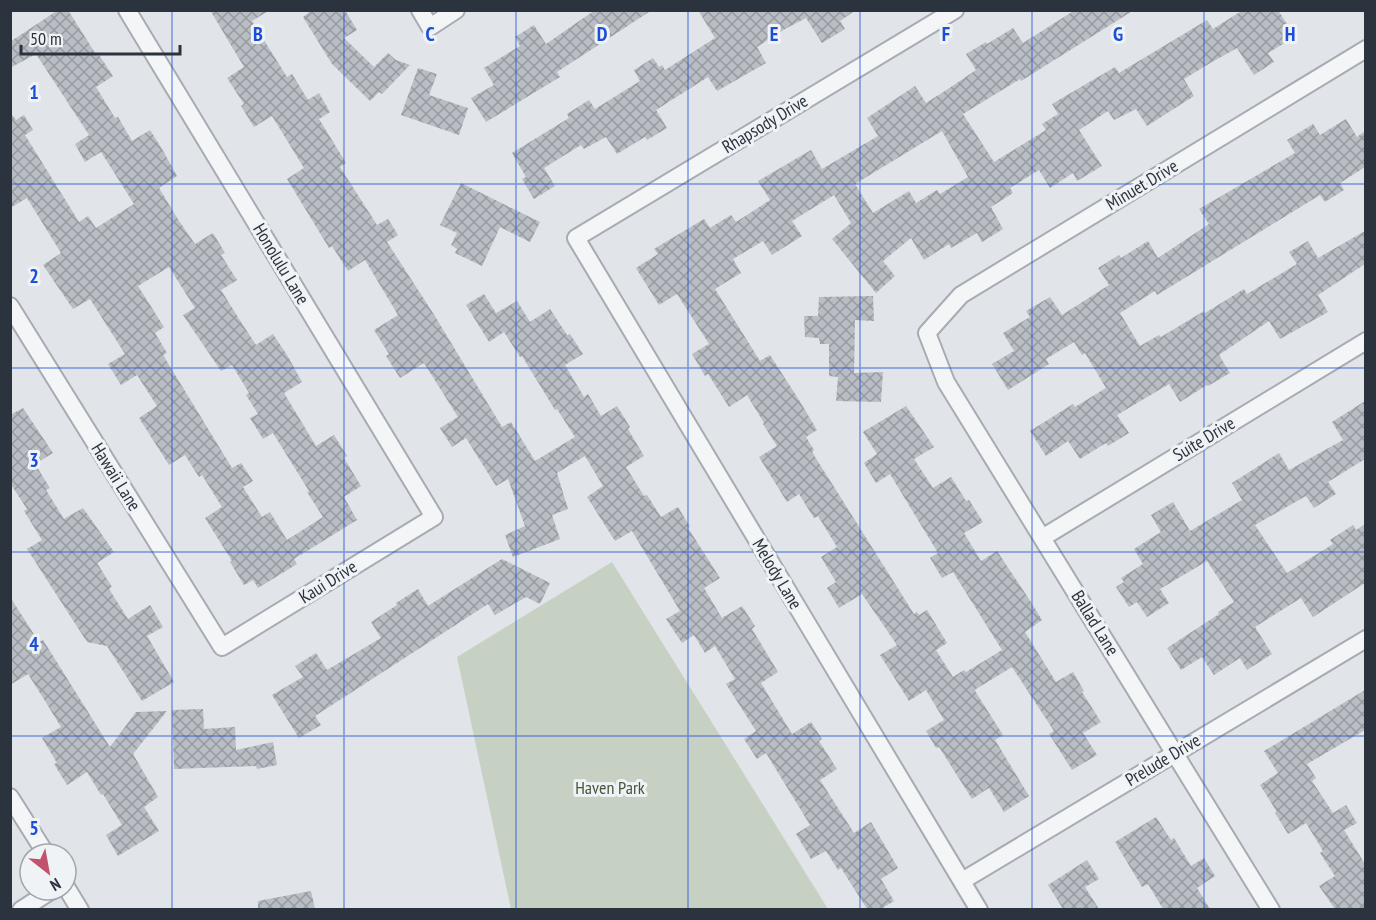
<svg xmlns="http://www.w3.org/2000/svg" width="1376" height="920" viewBox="0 0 1376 920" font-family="'PT Sans Narrow',sans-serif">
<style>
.green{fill:#c7d1c3}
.building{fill:url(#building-cross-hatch);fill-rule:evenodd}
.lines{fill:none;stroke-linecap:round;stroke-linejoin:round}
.minor-casing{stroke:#a7abb2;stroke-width:20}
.minor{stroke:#f3f5f7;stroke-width:16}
.grid{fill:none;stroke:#1d4ed8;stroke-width:1.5;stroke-opacity:0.55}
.labels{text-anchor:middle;stroke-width:6;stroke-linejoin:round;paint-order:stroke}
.street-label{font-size:18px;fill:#2b333e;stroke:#f0f3f6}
.park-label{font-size:18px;fill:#42583a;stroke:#f0f3f6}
.grid-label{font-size:20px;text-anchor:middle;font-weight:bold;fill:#1d4ed8;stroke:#f0f3f6;stroke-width:6;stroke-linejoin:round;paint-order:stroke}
</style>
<defs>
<pattern id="building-cross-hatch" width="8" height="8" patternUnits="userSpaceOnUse" patternTransform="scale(1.5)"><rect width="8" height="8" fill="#b9bec4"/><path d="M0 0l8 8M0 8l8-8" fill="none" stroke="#979ba1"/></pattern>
</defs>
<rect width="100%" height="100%" fill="#e1e4e8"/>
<path class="green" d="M612,562L828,909H511L457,657Z"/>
<path class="building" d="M58,10H68L97,56L99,55L113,76L96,87L115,118L118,117L132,141L150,130L162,149L177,176L159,188L179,221L195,244L213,233L225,253L221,255L237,280L221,290L241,322L256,345L273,334L287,355L302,382L284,393L316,446L334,435L347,456L344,458L361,486L344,497L357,520L294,559L297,564L258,588L253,580L244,585L230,562L232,561L205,518L222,507L202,475L199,477L185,455L169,465L139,418L157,406L137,375L121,385L108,364L125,354L90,299L73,309L43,265L61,253L27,198L10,208V112L16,120L24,115L33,130L25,135L79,222L88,216L96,228L134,204L101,152L85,162L75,144L89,135L36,54L10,68V42ZM169,267L195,308L183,315L221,371L232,365L249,393L246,395L258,414L250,418L263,439L273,433L309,491L307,492L323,517L287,540L270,512L262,517L243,487L253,481L241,463L232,468L163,355L167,353L155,333L164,327L138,286Z
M210,10H270L252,21L287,77L292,74L308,100L319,93L330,112L319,119L346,163L340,167L377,225L388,219L398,235L387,242L433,313L502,427L511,422L535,461L575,437L557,409L555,410L522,356L520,357L504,332L489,342L466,305L484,294L496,313L517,301L530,322L550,309L567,335L570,334L583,354L565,365L584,397L588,394L601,416L617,406L630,427L628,429L644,456L626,467L644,496L647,495L661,517L678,507L690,527L688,528L720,578L704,588L722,618L742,606L755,626L752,629L778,672L761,683L792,734L811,722L822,739L819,741L837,769L820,780L854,833L871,822L898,868L881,879L894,901L881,909H867L841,868L838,870L826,851L811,859L796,834L810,825L766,753L757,759L744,739L756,731L726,684L735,679L715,646L705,653L694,635L682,643L666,619L680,611L632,531L615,541L587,497L603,486L585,456L557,473L568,509L552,515L560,539L513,557L505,535L525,526L508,479L496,486L466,438L452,447L440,428L458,417L424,363L400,378L386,356L389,354L374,330L398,315L365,260L348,271L332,246L329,248L287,179L304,168L272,116L254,127L241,106L244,104L227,78L244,67Z
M312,10H345L357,30L344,38L374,67L388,53L396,60L410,65L382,94L379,92L370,101L332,64L303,17Z
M595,10H652L557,72L560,77L486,122L471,98L494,85L484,68L520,46L515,37L534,25L546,44Z
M698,10H856L840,21L845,29L822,43L806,18L785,29L757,47L766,63L717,91L708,77L656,110L667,128L647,140L645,137L617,154L606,137L584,149L581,145L544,168L555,186L534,199L522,179L526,177L512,153L569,118L567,114L589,100L595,109L640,81L634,70L653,58L659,67L662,65L665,70L715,38Z
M1075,10H1134L1021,81L1020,79L963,114L994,162L1046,130L1042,124L1058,114L1052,104L1115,67L1119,73L1207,20L1213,29L1243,10H1278L1295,37L1268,53L1274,62L1254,75L1237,48L1212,62L1184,79L1194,96L1147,126L1136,109L1114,120L1108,111L1079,130L1102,166L1077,181L1073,173L1050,188L1039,170L1010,188L1013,193L991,207L1003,229L982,242L977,233L951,248L949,244L924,260L911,238L883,261L895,276L876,293L832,239L851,223L834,195L792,221L802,236L772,255L763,241L733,259L741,273L715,289L760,361L770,355L799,400L817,430L806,437L814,450L812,452L914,614L917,612L919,615L927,610L947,643L936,650L953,677L964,670L966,672L1002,650L953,572L942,578L930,558L938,553L890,474L876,483L864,463L877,454L863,432L906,406L934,447L914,459L933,488L951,477L966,501L969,500L983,522L964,533L981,561L997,551L1029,599L1042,620L1025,632L1056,682L1073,672L1084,691L1082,692L1101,722L1083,733L1097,755L1072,770L1049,734L1054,731L1012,667L976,689L975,691L1003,735L995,740L1029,796L1004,812L989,788L972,799L939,747L936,748L926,731L944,720L926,690L909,701L880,655L897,645L862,594L839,608L827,588L836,582L821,557L837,547L818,516L814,518L799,494L787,502L759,457L777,446L763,424L764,423L747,395L729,407L708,374L705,376L692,354L709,344L677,294L659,305L636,268L658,254L654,249L704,219L710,228L731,215L736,222L770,200L758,181L811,150L822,169L878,136L867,118L915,86L926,103L954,85L976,70L966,54L986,42L987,44L1013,28L1023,43ZM942,131L968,177L940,194L937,190L916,203L909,191L873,213L855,184Z
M418,68L437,74L429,95L468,108L459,135L401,115Z
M1346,119L1357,137L1365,131V167L1340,183L1344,190L1325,202L1320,195L1157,295L1155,291L1120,313L1140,346L1159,335L1161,337L1204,311L1205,313L1244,289L1247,294L1297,264L1289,252L1308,241L1318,258L1365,231V264L1318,295L1328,312L1280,339L1269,321L1219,355L1230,373L1208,386L1207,385L1180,402L1169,384L1117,415L1129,433L1108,446L1106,443L1080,459L1068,441L1046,456L1030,431L1073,404L1075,407L1106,388L1085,353L1082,355L1074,342L1046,359L1049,364L1008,390L992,364L1014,351L1003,333L1030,317L1026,311L1050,297L1062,315L1109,285L1098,268L1119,255L1121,258L1148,241L1158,258L1209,224L1199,209L1295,153L1287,140L1313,124L1320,135Z
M461,183L540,222L530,242L500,227L482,266L455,253L457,249L451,245L457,233L440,225Z
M873,296L874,321L855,320L854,373L883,372L881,402L836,401L838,377L829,376V344H820L819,338L805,337L804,316H818L819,297Z
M1365,401V459L1328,482L1336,494L1314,508L1306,496L1255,525L1287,573L1333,544L1330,540L1353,525L1356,530L1365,524V583L1313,617L1301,598L1255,627L1272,654L1247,670L1240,658L1214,675L1202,657L1181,670L1167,648L1219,614L1218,612L1234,602L1207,561L1160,589L1169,603L1147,617L1137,602L1129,607L1116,587L1124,582L1121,578L1143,564L1134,549L1161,532L1151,515L1173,502L1190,531L1242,500L1232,483L1279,453L1289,470L1343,440L1332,422Z
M23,408L53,453L35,464L50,488L46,490L64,519L83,508L114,552L97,563L112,587L109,589L128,619L150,605L163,627L147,636L174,682L142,701L107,646L87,642L27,549L42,540L24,511L27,509L10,483V415Z
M502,559L550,583L540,604L526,597L495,615L488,604L315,716L321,725L299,738L272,695L303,677L295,666L316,653L327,670L381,638L371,622L397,605L396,603L418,589L428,606Z
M10,597L39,642L43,640L110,747L136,712L167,711L133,754L158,797L144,807L159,831L118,856L106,835L122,825L103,794L101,795L87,772L67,785L54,764L57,763L42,738L61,727L45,701L28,674L10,685Z
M1365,690V730L1307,764L1316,778L1312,781L1333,813L1346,805L1357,823L1344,830L1365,864V909H1335L1319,886L1335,876L1320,853L1323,851L1306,823L1288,834L1275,813L1277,812L1260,785L1278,773L1264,751Z
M203,709L204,729L235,727L236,750L273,742L277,765L257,769L256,766L174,769L172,710Z
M1156,817L1171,840L1174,838L1191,866L1204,858L1215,876L1197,888L1210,909H1163L1148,884L1142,887L1115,842Z
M1087,860L1099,879L1085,887L1099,909H1063L1048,885Z
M311,891L315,909H258V901Z"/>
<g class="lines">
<g class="minor-casing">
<path id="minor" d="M420,10L430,27L456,10
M955,10L576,238L979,910
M10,306L222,647L434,517L127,10
M1042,538L1366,341
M10,797L46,854
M962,881L1366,639
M66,887L80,910
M21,910L52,890
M1271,910L946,382L927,333L961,295L1366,49"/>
</g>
<use href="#minor" class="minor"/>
</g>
<path class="grid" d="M172,10V910M344,10V910M516,10V910M688,10V910M860,10V910M1032,10V910M1204,10V910M10,184H1366M10,368H1366M10,552H1366M10,736H1366"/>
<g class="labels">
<g class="street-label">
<text transform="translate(765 124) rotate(-31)" y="6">Rhapsody Drive</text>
<text transform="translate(1142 185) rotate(-31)" y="6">Minuet Drive</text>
<text transform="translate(281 264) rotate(59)" y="6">Honolulu Lane</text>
<text transform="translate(1204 439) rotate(-31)" y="6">Suite Drive</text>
<text transform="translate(116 477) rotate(58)" y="6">Hawaii Lane</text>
<text transform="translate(777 574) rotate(59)" y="6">Melody Lane</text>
<text transform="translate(328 582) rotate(-32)" y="6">Kaui Drive</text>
<text transform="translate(1095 623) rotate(58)" y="6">Ballad Lane</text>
<text transform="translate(1163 760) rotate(-31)" y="6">Prelude Drive</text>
</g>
<g class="park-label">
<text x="610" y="794">Haven Park</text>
</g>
</g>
<g class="grid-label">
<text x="258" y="41">B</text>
<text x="430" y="41">C</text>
<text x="602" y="41">D</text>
<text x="774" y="41">E</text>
<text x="946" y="41">F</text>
<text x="1118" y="41">G</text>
<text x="1290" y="41">H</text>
<text x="34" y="99">1</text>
<text x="34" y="283">2</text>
<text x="34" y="467">3</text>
<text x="34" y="651">4</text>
<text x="34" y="835">5</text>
</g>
<rect width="1376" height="920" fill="none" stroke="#2b333e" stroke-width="24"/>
<g transform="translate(48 872) rotate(149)"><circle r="28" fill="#f0f3f6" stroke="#a1a6ac" stroke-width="1.5"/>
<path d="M0-4.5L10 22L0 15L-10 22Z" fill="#c1526b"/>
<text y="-9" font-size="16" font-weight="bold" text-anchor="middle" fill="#2b333e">N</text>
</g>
<path d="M21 45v9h159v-9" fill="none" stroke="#2b333e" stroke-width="3"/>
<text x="30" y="45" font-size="18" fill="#2b333e" stroke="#f0f3f6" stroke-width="4.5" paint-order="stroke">50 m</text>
</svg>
